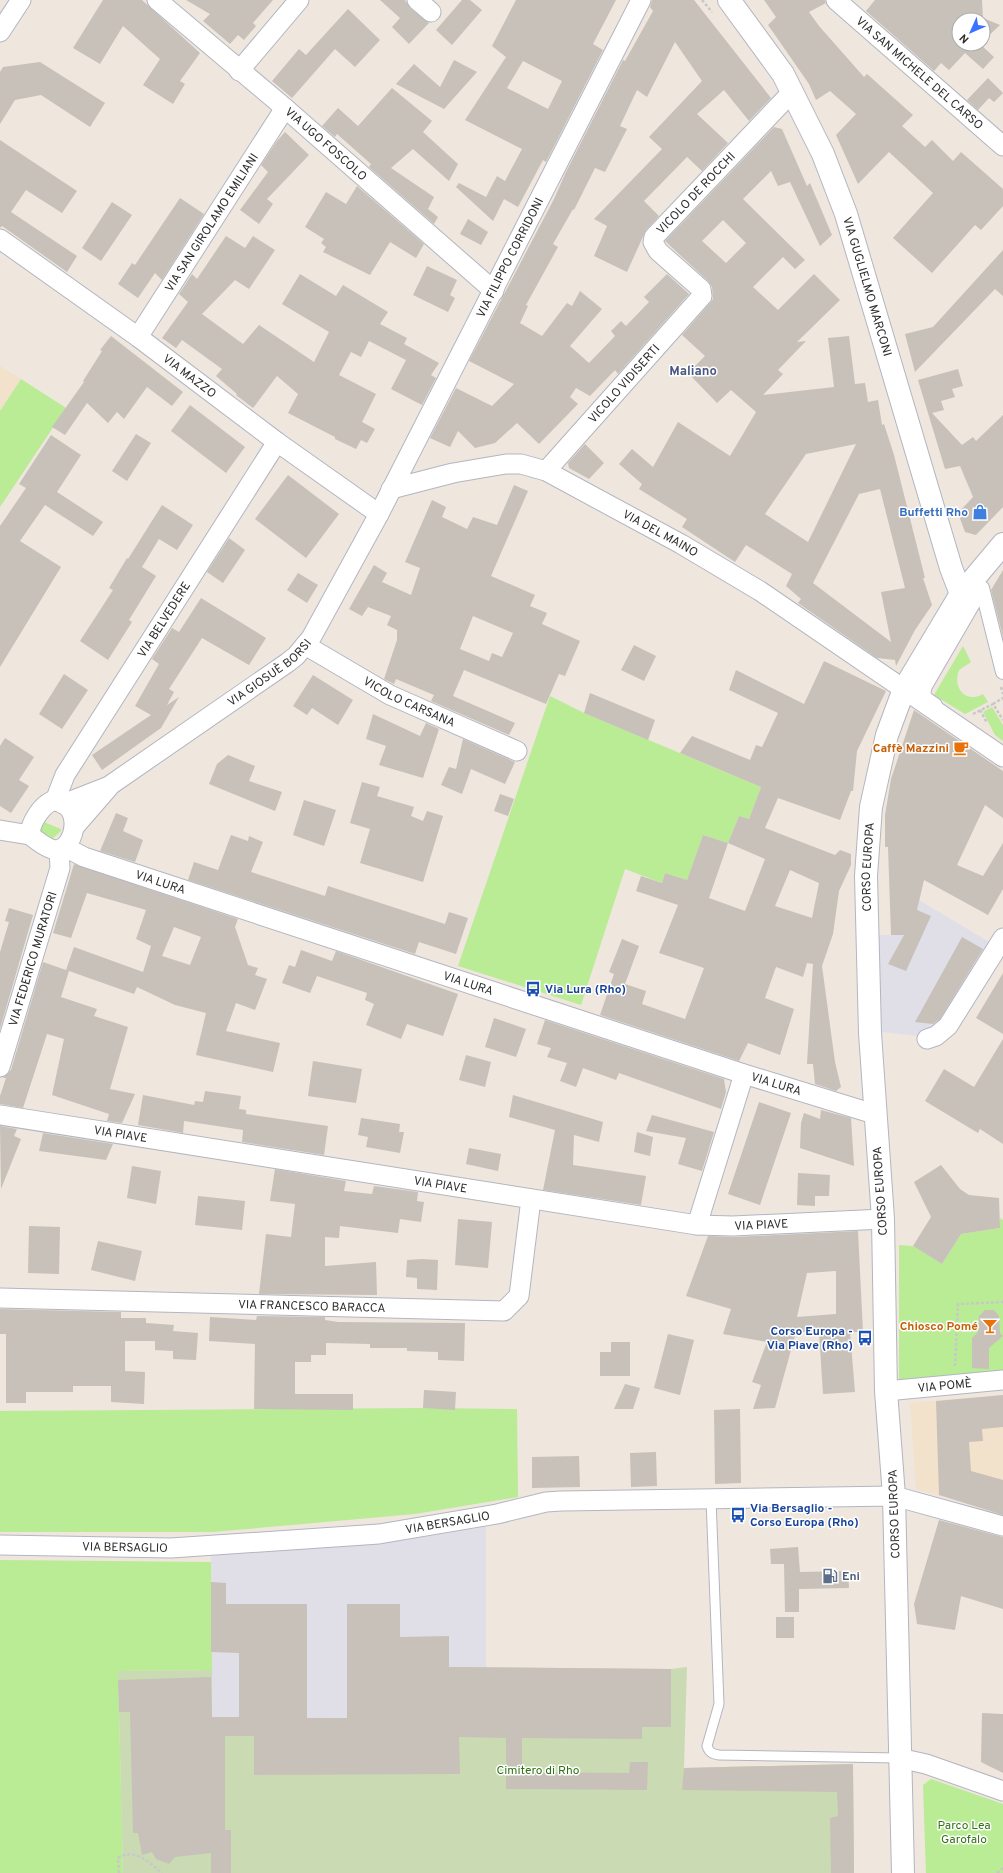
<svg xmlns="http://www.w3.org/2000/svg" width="1003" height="1873" viewBox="0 0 1003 1873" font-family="Overpass,sans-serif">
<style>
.industrial{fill:#e0dfe7}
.education{fill:#f2e2cc}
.green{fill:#baeb95}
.cemetery{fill:#cadbb3}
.building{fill:#c8c1b9;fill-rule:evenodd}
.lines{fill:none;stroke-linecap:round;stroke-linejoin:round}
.service-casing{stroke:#b2b6c1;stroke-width:11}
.pedestrian-casing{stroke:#b2b6c1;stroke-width:16}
.minor-casing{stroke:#b2b6c1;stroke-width:21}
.tertiary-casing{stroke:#b2b6c1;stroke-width:24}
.secondary-casing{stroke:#b2b6c1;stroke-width:24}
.path{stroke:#c8c8c8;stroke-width:2.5;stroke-dasharray:3 2;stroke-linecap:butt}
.service{stroke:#fff;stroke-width:9}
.pedestrian{stroke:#fff;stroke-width:14}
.minor{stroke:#fff;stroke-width:19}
.tertiary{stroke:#fff;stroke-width:22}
.secondary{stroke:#fff;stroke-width:22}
.labels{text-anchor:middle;stroke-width:3;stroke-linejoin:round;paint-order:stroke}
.street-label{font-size:12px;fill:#2d2d2d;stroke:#fff}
.shop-label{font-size:12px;font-weight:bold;fill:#366cbe;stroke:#fff;text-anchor:end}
.food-label{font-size:12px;font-weight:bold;fill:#c56008;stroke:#fff;text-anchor:end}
.transit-label{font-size:12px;font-weight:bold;fill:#164399;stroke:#fff;text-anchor:start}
.service-label{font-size:12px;font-weight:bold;fill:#4e5e75;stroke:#fff;text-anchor:start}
.park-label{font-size:12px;fill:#307313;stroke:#fff}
.neighbourhood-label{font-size:13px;font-weight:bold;fill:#485882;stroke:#fff}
</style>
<rect width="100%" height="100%" fill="#efe6de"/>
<path class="industrial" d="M919,900L996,946L947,1024L927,1037L873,1031L871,935H904Z
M486,1524V1667L449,1719L212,1717L211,1549Z"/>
<path class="education" d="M0,366L21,379L0,411Z
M1003,1395V1514L916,1489L910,1403Z"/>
<path class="green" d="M21,379L66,408L0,507V411Z
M963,646L971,662L959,670C952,688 966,704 983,694L988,702L965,714L934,695Z
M550,696L584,713L761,787L749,819L739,816L728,843L703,835L687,880L665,873L662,883L625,869L581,1005L458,966Z
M992,707L1003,725V741L995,735L983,712Z
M44,822L61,829V831L52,839H47L40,833V825Z
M1000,1218L1003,1220V1372L899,1382V1245L913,1246L942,1264L961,1234L1000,1228Z
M423,1408L517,1409L518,1497L415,1514L213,1532H0V1411Z
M0,1560L211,1562L212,1670L118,1671L123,1873H0Z
M931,1779L1003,1804V1873H926L923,1785Z"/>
<path class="cemetery" d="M449,1667L671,1669L687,1667L684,1768L853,1764L854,1873H123L118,1671L212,1670V1717L448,1719Z"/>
<path class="building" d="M103,0H142L200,53L180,81L185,84L173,104L143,85L160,59L123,26L100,64L73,48Z
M186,0H273L253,23L256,26L244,40L238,35L230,44L203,21L210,14Z
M380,0H405L410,8L429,23L409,44L392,27L400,18Z
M462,0H470L482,10L452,45L436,30Z
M516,0H616L593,44L603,50L546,162L543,160L518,207L504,199L493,221L456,187L459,183L486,197L497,176L505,181L522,149L465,120L506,57L492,46ZM523,61L562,81L548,109L507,88Z
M652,0H694L771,98L749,121L724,90L697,114L728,143L702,171L687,157L644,201L659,216L646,230L627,272L594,256L607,226L594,219L662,149L649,137L702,81L675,42L647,97L637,90L620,126L627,129L605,172L595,168L574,210L573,209L553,244L558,247L526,305L528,306L520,323L542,336L567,303L572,306L580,291L602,309L570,346L589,363L615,336L611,331L621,321L626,326L649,302L644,297L667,274L689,294L618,374L615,370L590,396L576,388L570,397L578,404L539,444L517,423L495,443L475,448L458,431L450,447L430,438L456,388L492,406L514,384L469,361L554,199L566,172L623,60L625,61L653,11L650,7Z
M764,0H825L826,3L809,12L819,26L864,77L867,74L913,115L902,126L925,147L932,140L953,161L961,152L1003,189V206L981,230L975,225L932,273L893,238L933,193L889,152L858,184L836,135L856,114L830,91L816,100L809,84L768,25L776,17Z
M875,0H982L983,18L1000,25L983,41V20H959V44H980L994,57L983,69L965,53L949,70L941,63L934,71L866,11Z
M348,9L380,40L355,67L335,49L292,98L272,81L299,49L306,55Z
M454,60L477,72L444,109L396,84L414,64L440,87Z
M40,62L105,103L90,127L41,95L15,100L0,124V72L3,67Z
M988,78L1003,93L994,102L989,98L978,110L967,100Z
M392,88L432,121L423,132L458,164L449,181L413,149L391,168L434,197L428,209L438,217L434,224L369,167L371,164L337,134L335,137L322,126L338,108L358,126Z
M774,127L782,129L807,186L810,183L832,235L820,246L790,182L778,186L771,171L743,199L805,260L795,269L783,257L753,287L778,310L814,274L840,300L797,342L806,341L778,370L783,374L763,395L834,387L828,338L849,336L855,384L865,383L868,402L878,400L882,425L884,424L894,455L925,578H923L932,605L915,630L896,666L895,660L877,658L798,603L801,599L786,586L792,574L746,545L735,562L682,527L687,519L639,489L642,484L619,464L632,449L653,467L678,422L730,456L756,412L731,390L717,403L688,373L705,356L682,335L710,303L713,299L712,287L708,281L665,241ZM723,220L746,243L726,263L702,241ZM856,444L808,542L765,514L806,454ZM880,489L905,588L881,592L891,642L813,583L859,494Z
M285,132L309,155L267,199L273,204L259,224L240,210L268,172L261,165L277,141Z
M0,140L77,191L62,213L26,190L11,212L77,256L67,272L2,226L0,228Z
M357,186L424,244L416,258L390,242L370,275L323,252L326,247L321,243L324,239L305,227L326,192L346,204Z
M180,198L204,214L162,280L155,273L138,298L118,284L132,263L135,265Z
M112,202L132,215L101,261L82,248Z
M468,219L488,232L481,245L460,234Z
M226,236L245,248L253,236L275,250L249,289L235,280L202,314L243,344L259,325L314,362L329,332L282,304L300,274L336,296L343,285L388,312L380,324L407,338L404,344L439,363L431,375L436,378L422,405L391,389L406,360L369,341L361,357L351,352L339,375L376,394L362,422L375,429L367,443L361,440L356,449L335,439V437L288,413L298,394L277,376L253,408L236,395L237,394L216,376L222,369L182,340L176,348L162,338L188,302L179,294L192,274L197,279Z
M1003,250V296L995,289L915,372L905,334L933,327Z
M427,266L457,280L450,295L455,298L448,312L413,295Z
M111,336L183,392L172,406L147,387L124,419L117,412L108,423L87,403L65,435L52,427L84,382L83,381L102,351L100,350Z
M958,369L963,386L952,389L955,397L941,401L944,410L932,413L962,445L973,437L976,441L1003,415V507L976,535L965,532L958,513L973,497L960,466L945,469L918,380Z
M190,405L245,447L226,473L171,431Z
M136,434L151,443L127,481L112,471Z
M51,435L81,455L57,492L103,522L93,536L45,505L20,541L61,567L0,667V526L26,488L19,484Z
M585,444L604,463L589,479L569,468L568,463Z
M288,475L339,514L306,558L255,519Z
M514,485L528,491L491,576L535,595L530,606L547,613L542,624L580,641L565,676L559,674L546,704L464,670L453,696L515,723L509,735L431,701L434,695L396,679L394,684L384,679L397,640V630L387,625L391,616L368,607L362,616L349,609L374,565L387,573L382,582L411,595L420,568L405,562L432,500L446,507L442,517L467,529L473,517L497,525ZM473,616L513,633L502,657L492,653L489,661L460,649Z
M162,505L193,525L177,550L159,539L142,567L156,576L129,620L132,622L108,660L80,641L113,590L109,588L127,558L128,559Z
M229,538L245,550L223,583L207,572Z
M1003,570V637L991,590Z
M298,573L318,585L307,603L287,590Z
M201,598L266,638L249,665L202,638L169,689L174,692L167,705L179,697L161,728L102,770L92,755L151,715L135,706L159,664L152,659L172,628L179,632Z
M634,645L656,656L644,681L621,670Z
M824,661L886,691L857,751L853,791H851L840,820L778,798L765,828L835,855L840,850L851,854V865L839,891L833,934L822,966L835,1062L841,1087L836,1091L815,1084L813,1064H807L813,964L807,963L803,977L776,967L765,998L794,1009L780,1055L748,1043L739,1061L600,1015L614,974L609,972L622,939L639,946L625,984L646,991L642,1004L685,1019L704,968L659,953L678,905L636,891L641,876L662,883L665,873L687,880L703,835L728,843L739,816L749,819L761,787L680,753L692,736L750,760L756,745L762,747L778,713L729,690L736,670L804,704ZM728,843L765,859L745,911L709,898ZM790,870L819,883L812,918L775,906Z
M64,674L88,690L62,729L39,714Z
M313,675L353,700L338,725L312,708L307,715L293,706Z
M590,693L655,720L648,740L584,713Z
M914,710L1003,771V818L985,805L957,865L983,876L1003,843V889L988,915L924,880L917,910L931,916L906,971L888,964L904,935H891L888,847H885V815L891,779Z
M373,714L420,736L426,723L439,729L423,778L379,765L386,746L366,739Z
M5,738L34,757L19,780L29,786L11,813L0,806V746Z
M463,739L515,762L505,784L471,769L462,794L441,785L449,767L456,769Z
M228,755L255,766L249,781L282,792L275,811L209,784L217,764Z
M362,782L380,787L377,796L414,807L411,816L423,821L427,811L443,816L423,882L360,863L370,829L350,823Z
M500,794L514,799L508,816L494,811Z
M304,800L336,810L324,846L293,835Z
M116,813L128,818L123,831L143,840L135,862L100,851Z
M231,835L248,841L249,836L263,842L251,872L325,896L328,886L445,924L449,912L468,918L456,954L419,942L415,954L188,880L194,862L218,870Z
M74,864L238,919L235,927L248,965L258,968L255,975L267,979L255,1010L236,1003L226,1031L280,1043L273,1072L196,1055L206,1013L175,1005L137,987L134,994L69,971L61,997L97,1009L94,1016L128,1027L110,1089L135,1094L122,1123L107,1121L109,1114L52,1095L64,1039L47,1034L23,1108L0,1104V1096L6,1078H3L11,1070L43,962L66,970L74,947L143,972L151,946L136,939L146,910L87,893L71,938L53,933ZM174,927L201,937L190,965L162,956Z
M9,908L33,915L0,1029V952L9,922L5,921Z
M962,937L983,949L940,1019L933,1024L915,1022Z
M301,950L332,961L336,951L458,994L443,1036L407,1024L401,1039L366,1025L374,1004L365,1000L367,993L317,976L310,993L282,983L289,965L295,967Z
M1003,973V1034L976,1018Z
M494,1018L526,1029L516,1057L485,1047Z
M545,1020L724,1079L726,1092L721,1109L619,1073L616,1080L583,1068L576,1087L560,1081L567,1063L547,1057L551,1048L537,1044Z
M1003,1039V1144L980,1129L978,1133L925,1101L944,1069L974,1087Z
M466,1055L491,1062L485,1087L459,1080Z
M313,1061L362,1069L356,1103L308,1096Z
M205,1091L241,1096L239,1109L246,1110V1114L328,1126L324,1155L242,1142L243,1130L184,1121L183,1133L138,1125L143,1095L194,1105L195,1101L203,1102Z
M513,1095L603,1122L599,1142L574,1135L573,1165L646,1176L641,1205L543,1190L555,1130L509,1117Z
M759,1102L791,1113L760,1205L728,1194Z
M821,1110L851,1118L854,1166L800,1148L801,1123L804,1113L820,1119Z
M652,1115L714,1132L702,1171L678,1164L686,1138L646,1131Z
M361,1118L400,1124L399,1132H404L400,1153L366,1147L368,1137L358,1135Z
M0,1126L17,1129L14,1136L21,1139L1,1189Z
M637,1132L653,1137L650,1156L634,1152Z
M43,1133L113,1144L106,1160L39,1151Z
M469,1148L501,1154L498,1171L466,1164Z
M941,1165L960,1189L969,1195L999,1198L1000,1228L961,1234L942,1264L913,1246L931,1217L914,1182Z
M132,1166L161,1171L156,1204L127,1198Z
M275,1169L346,1181L344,1191L372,1194L374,1186L418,1192L417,1201L424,1202L421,1222L400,1219L398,1233L340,1226L339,1238L325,1237V1266L376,1262L377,1295L259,1294L266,1234L291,1237L295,1204L270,1201Z
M798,1173L830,1175L829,1196H815V1206L797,1205Z
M198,1196L245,1201L242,1230L195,1225Z
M458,1219L492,1222L488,1268L455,1265Z
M29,1226L60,1227L59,1274L28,1273Z
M858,1231L863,1332H850L855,1392L823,1394L819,1332H796L775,1408L753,1409L761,1385L752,1382L767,1342L723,1334L731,1309L686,1296L708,1236L734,1237ZM836,1271V1314L797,1317L807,1273Z
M98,1241L142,1251L135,1281L91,1270Z
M422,1259L438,1260L437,1290L417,1289V1278L406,1277L407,1260Z
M0,1309L121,1312V1318H146V1323L174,1325L173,1331L198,1333L196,1360L173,1359V1351L155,1350V1341H125V1371L145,1372L144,1404L111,1402V1386H73V1392H26V1403H6V1334H0Z
M985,1310H994L999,1316L1000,1333L1003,1336L989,1348V1369L972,1368V1338L978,1332L979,1316Z
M257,1316L325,1317V1320L338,1322L465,1323L464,1361L438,1360V1352L407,1351V1348H370V1344L326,1343V1355H311V1362H295V1394H353V1410L254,1409L255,1344L209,1341L210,1317L256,1320Z
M668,1334L694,1340L680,1395L654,1388Z
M611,1342H630V1376H600V1352H611Z
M625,1384L640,1388L633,1409H614Z
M424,1390L456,1392L455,1410L423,1408Z
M1003,1395V1427L982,1429L983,1441L969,1442L971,1471L1003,1480V1515L939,1495L936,1401Z
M740,1409L741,1483L715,1484L714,1410Z
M656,1452L657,1486L631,1487L630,1453Z
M579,1456L580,1487L532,1488V1457Z
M939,1520L1003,1537V1609L961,1596L955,1630L917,1624L914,1604Z
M798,1547L800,1572L848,1571L849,1588L799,1589V1612H785L784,1564H771L770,1549Z
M211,1582L226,1583V1604H307V1718H347V1604H400V1637L449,1636V1667L671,1669V1727H642V1739L522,1738V1772L629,1773L630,1762H648L647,1790L506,1789V1738L459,1737L460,1774L254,1775V1736H225V1830H231V1873H211V1853L175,1857L169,1864L156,1859L152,1852L142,1855L138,1833H133L130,1712H119L118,1680L211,1677L212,1717H239V1653L211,1652Z
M776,1617H794V1638H776Z
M982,1713L1003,1714V1773L981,1762Z
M853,1764L854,1873H831L830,1818L838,1816L837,1792L682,1790L684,1768Z"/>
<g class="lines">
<g class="service-casing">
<path id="service" d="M711,1499L719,1704L707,1746C709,1752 712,1754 719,1755L899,1758"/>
</g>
<g class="pedestrian-casing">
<path id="pedestrian" d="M935,705L926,699L923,693L925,686L982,588L1003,672"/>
</g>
<g class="minor-casing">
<g id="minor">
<path id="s1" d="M157,0L285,108L494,291"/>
<path d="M417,0L431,12"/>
<path id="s2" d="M836,0L1003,146"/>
<path d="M0,32L21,0"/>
<path d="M239,71L299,0"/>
<path id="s3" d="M0,239L138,337L277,442L379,514"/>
<path id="s4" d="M138,337L285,108"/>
<path id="s5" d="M546,471L702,296L701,289L658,251L653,242L654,237L793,91"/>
<path id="s6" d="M391,489L453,473L506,464H521L546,471L681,544L760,591L1003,757"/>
<path id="s7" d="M305,645L390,695L517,751"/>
<path d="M52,801C85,802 76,848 57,850C49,850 36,840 30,835C30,823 41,806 52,801Z"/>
<path id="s8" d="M55,801L65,775L277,442"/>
<path id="s9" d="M63,804L109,786L287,663L296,656L311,638L379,514L641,0"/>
<path d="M76,825L109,787"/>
<path d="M0,830L30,835"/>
<path id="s10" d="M65,847L84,857L744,1074L874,1114"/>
<path d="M927,1039L936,1036L948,1026L1003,938"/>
<path id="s11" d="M0,1067L60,868L59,850"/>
<path id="s12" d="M0,1115L697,1225L733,1226L883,1219"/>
<path d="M697,1225L744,1074"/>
<path id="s13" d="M0,1298L504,1311L519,1296L531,1199"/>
<path id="s14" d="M886,1391L1003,1380"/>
<path id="s15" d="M0,1545L171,1548L379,1534L497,1514L546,1502L561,1501L894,1496L1003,1526"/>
<path d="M899,1758L926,1764L1003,1791"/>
</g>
</g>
<g class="tertiary-casing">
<g id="tertiary">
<path id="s16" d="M729,0L783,74L823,154L846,214L951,568L961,594"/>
</g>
</g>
<g class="secondary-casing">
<g id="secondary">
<path id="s17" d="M903,1873L894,1496L886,1391L883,1219L870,1033L866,876L871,807L887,735L904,689L961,594L1003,544"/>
</g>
</g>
<path class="path" d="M702,0L712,12
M1001,687L1003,694
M993,704L1003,698
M980,710L987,723
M973,714L993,704L1003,720
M955,1366L958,1304L1003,1302
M119,1873L118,1858C134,1847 150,1863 162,1873
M997,1873L1003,1868"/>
<use href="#service" class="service"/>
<use href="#pedestrian" class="pedestrian"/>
<use href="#minor" class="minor"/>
<use href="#tertiary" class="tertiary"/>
<use href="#secondary" class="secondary"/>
</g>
<defs>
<g id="shop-bare" transform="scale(1.2)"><path d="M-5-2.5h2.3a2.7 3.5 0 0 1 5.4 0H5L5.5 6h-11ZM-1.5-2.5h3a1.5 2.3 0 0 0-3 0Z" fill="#3f7fe0" stroke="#fff" stroke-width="2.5" paint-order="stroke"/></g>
<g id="cafe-bare" transform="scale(1.2)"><path d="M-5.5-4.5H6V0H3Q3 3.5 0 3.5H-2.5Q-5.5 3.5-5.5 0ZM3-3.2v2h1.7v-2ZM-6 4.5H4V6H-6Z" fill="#e8710a" stroke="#fff" stroke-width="2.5" paint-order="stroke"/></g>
<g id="bus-bare" transform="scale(1.2)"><path d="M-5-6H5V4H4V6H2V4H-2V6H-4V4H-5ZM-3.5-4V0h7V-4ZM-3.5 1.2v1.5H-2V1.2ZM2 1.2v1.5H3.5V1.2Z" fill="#1a4fb4" stroke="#fff" stroke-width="2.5" paint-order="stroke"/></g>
<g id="bar-bare" transform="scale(1.2)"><path d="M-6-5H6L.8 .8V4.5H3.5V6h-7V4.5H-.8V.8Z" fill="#e8710a" stroke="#fff" stroke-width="2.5" paint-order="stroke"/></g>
<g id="fuel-bare" transform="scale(1.2)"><path d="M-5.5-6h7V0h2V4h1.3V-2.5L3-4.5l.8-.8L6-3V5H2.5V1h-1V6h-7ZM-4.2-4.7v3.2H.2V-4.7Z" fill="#5c6f8a" stroke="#fff" stroke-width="2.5" paint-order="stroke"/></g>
</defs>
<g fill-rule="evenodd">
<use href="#shop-bare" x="980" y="512"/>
<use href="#cafe-bare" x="961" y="748"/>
<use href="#bus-bare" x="533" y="989"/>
<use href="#bar-bare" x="990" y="1326"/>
<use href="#bus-bare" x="865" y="1338"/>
<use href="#bus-bare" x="738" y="1515"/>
<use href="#fuel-bare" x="830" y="1576"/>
</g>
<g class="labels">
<g class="street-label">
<text dy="4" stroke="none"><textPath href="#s2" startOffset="111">VIA SAN MICHELE DEL CARSO</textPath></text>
<text dy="4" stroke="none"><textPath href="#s1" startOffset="222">VIA UGO FOSCOLO</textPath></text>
<text dy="4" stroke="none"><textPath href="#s5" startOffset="375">VICOLO DE ROCCHI</textPath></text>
<text dy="4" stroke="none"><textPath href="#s4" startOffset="136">VIA SAN GIROLAMO EMILIANI</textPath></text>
<text dy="4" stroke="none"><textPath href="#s9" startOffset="730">VIA FILIPPO CORRIDONI</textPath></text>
<text dy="4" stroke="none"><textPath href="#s16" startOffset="321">VIA GUGLIELMO MARCONI</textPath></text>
<text dy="4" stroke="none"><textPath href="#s3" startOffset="234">VIA MAZZO</textPath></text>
<text dy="4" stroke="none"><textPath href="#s5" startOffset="117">VICOLO VIDISERTI</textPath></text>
<text dy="4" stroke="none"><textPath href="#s6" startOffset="289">VIA DEL MAINO</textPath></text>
<text dy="4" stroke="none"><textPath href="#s8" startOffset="212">VIA BELVEDERE</textPath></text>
<text dy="4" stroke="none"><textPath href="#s9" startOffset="246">VIA GIOSUÈ BORSI</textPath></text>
<text dy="4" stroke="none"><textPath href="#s7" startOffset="119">VICOLO CARSANA</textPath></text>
<text dy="4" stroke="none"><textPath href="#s17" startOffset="1007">CORSO EUROPA</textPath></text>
<text dy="4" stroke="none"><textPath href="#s10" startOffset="102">VIA LURA</textPath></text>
<text dy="4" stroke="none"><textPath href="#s11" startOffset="113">VIA FEDERICO MURATORI</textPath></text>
<text dy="4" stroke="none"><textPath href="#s10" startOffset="426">VIA LURA</textPath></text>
<text dy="4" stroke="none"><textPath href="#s10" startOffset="750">VIA LURA</textPath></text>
<text dy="4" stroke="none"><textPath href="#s12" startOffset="122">VIA PIAVE</textPath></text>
<text dy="4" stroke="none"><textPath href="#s12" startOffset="446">VIA PIAVE</textPath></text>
<text transform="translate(880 1191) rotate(-94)" y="4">CORSO EUROPA</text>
<text dy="4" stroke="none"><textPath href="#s12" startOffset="770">VIA PIAVE</textPath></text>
<text dy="4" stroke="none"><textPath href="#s13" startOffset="312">VIA FRANCESCO BARACCA</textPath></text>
<text dy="4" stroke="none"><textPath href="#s14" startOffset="59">VIA POMÈ</textPath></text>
<text transform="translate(894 1514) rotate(-92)" y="4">CORSO EUROPA</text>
<text dy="4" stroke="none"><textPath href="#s15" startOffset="449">VIA BERSAGLIO</textPath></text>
<text dy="4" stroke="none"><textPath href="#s15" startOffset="125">VIA BERSAGLIO</textPath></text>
</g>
<g class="shop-label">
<text x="968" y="516">Buffetti Rho</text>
</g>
<g class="food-label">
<text x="949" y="752">Caffè Mazzini</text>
<text x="978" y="1330">Chiosco Pomé</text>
</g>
<g class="transit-label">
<text x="545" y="993">Via Lura (Rho)</text>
<text x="853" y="1335" text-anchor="end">Corso Europa -<tspan x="853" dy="14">Via Piave (Rho)</tspan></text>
<text x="750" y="1512">Via Bersaglio -<tspan x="750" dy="14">Corso Europa (Rho)</tspan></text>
</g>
<g class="service-label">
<text x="842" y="1580">Eni</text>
</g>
<g class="park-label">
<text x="538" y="1774">Cimitero di Rho</text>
<text x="964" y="1829">Parco Lea<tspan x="964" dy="14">Garofalo</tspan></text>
</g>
<g class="neighbourhood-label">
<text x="693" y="375">Maliano</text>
</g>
</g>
<g transform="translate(971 32) rotate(225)"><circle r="19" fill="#ffffff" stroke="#ababab"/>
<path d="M0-3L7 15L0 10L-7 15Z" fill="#3b72ff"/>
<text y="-6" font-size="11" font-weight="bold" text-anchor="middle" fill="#2d2d2d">N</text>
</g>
</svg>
